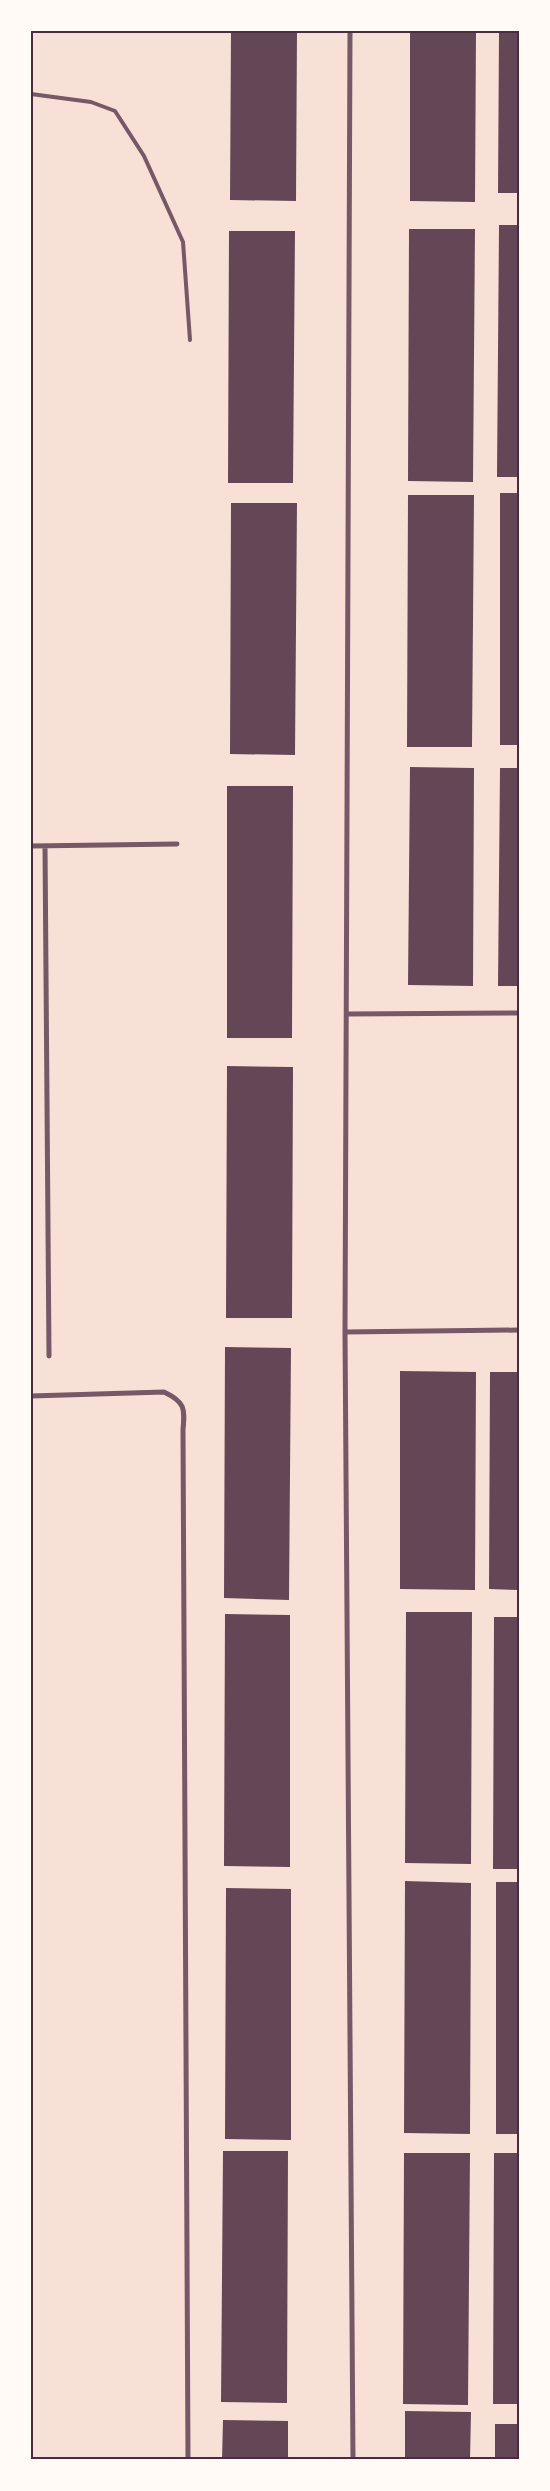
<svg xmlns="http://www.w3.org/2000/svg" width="550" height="2491" viewBox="0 0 550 2491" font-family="'Asap Condensed',sans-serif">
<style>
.building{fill:#644757}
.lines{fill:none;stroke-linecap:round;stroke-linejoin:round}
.service{stroke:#755966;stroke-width:4}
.minor{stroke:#755966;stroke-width:5}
.neatline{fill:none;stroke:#4a2c40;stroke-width:2}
</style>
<rect width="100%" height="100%" fill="#f7e1d7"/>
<path class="building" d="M231,31H297L296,201L230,200Z
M410,31H476L475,202L410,201Z
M499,31H519V193H498Z
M499,225H519V477H497Z
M409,229H475L473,482L408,481Z
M229,231H295L293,483H228Z
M500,493H519V745H500Z
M408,495H474L472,747H407Z
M231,503H297L295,755L230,754Z
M410,767L474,768L473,986L408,985Z
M500,768H519V986H498Z
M227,786H293L292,1038H227Z
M227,1066L293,1067L292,1318H226Z
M225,1347L291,1348L289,1600L224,1598Z
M400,1371L476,1372L475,1590L400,1589Z
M490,1372H519V1590L489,1589Z
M406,1612H472L471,1864L405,1863Z
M225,1614L290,1615V1867L224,1866Z
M494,1617H519V1869H493Z
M405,1881L471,1883L470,2134L404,2133Z
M496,1882H519V2134H496Z
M226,1888L291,1889V2140L225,2139Z
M223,2151H288L287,2403L221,2402Z
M404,2153H470L468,2405L403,2404Z
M494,2153H519V2404H493Z
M405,2411L471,2412L470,2460H405Z
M223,2420L288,2421V2460H222Z
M495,2424H519V2460H495Z"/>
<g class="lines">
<path class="service" d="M31,94L91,102L115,111L144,156L183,242L190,340"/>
<path class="minor" d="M350,31L345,1332L353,2460
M31,846L177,844
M45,846L49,1356
M347,1014L519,1013
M345,1332L519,1330
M31,1396L164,1392C185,1402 185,1408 183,1430L188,2460"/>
</g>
<rect width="550" height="2491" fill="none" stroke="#fffaf5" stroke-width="65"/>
<rect x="32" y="32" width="486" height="2426" class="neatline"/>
</svg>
